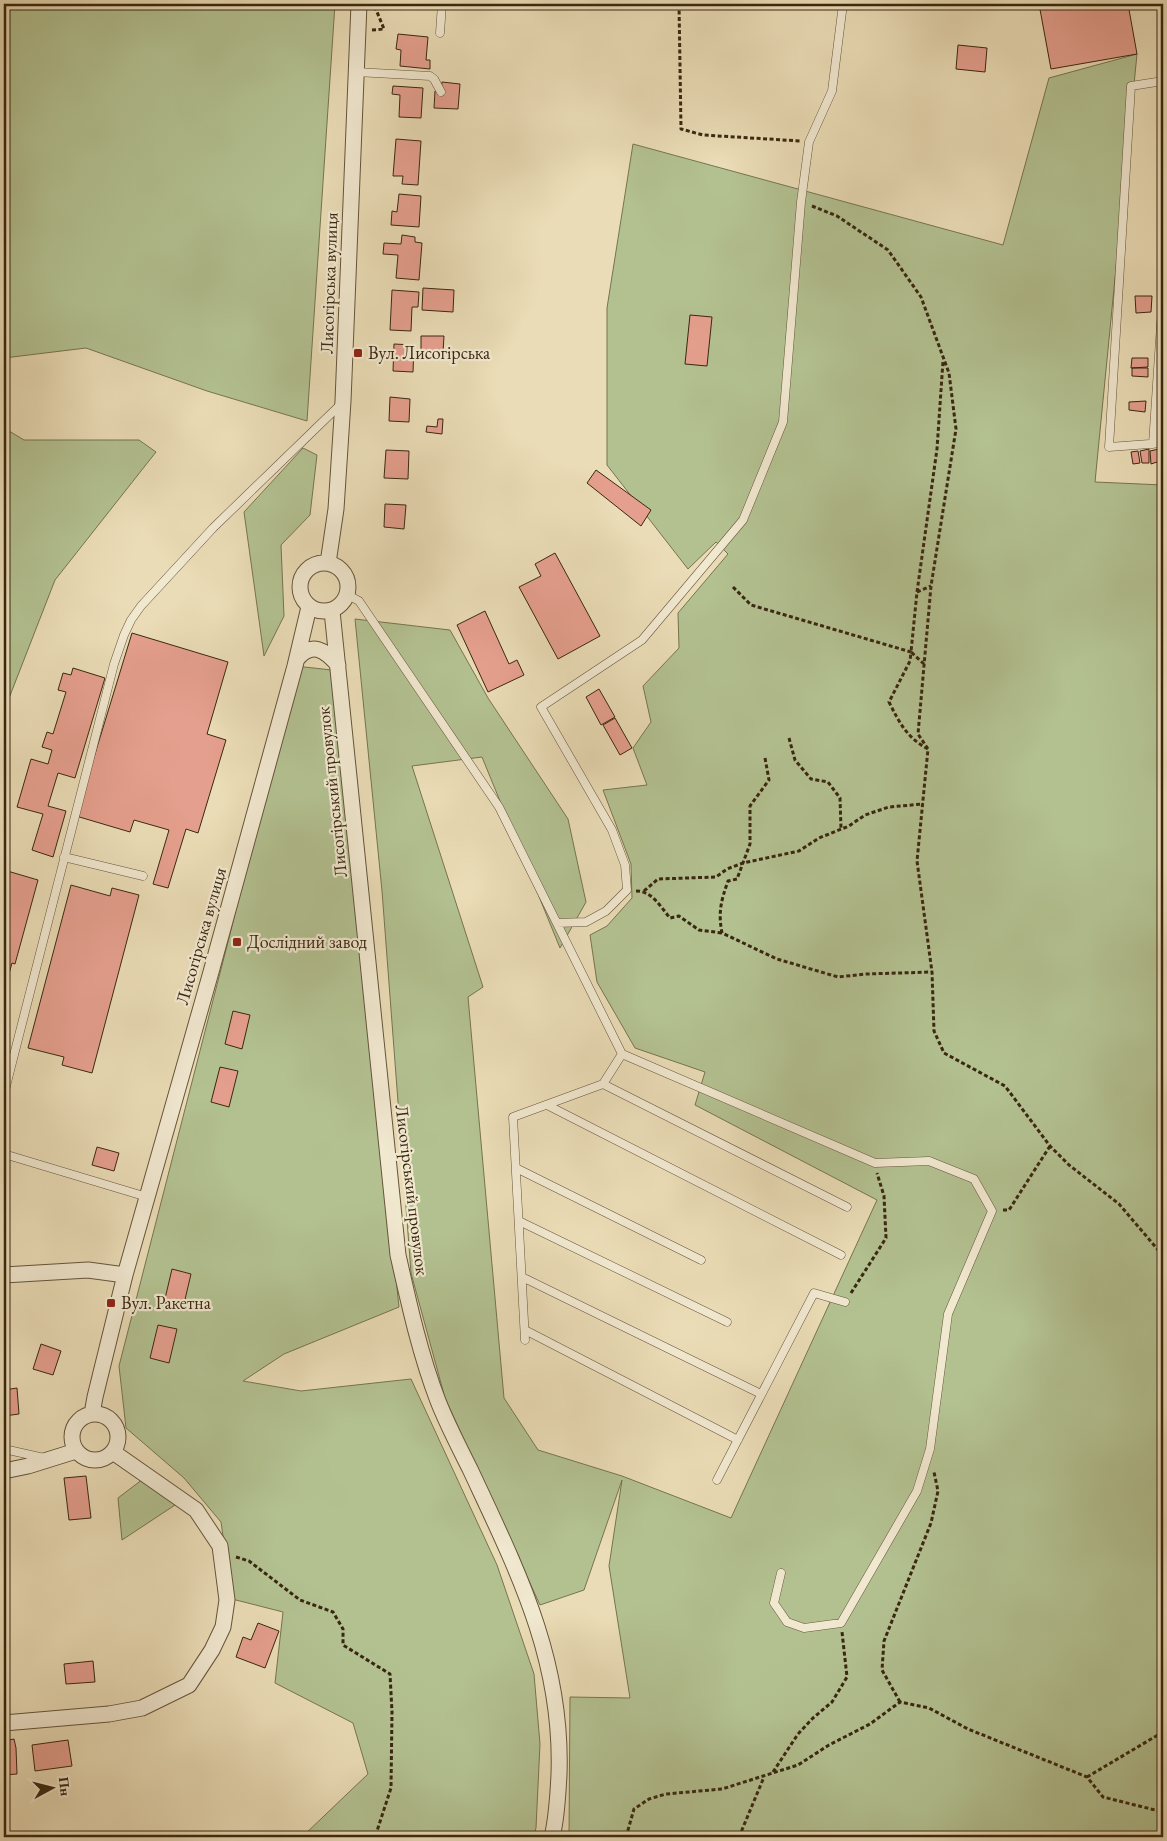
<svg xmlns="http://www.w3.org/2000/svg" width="1167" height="1841" viewBox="0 0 1167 1841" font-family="'EB Garamond',serif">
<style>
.green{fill:#b3c191;stroke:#767450}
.building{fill:#e59f8e;stroke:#392710}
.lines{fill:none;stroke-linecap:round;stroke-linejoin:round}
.lane-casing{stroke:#65543a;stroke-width:9}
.street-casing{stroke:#65543a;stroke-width:17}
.path{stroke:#392710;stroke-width:3;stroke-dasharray:4 2.5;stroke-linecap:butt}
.lane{stroke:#f1e8d0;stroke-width:8}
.street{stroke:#f1e8d0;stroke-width:15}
.poi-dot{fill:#8f2418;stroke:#f1e8d0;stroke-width:2}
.labels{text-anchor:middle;stroke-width:4.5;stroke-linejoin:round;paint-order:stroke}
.street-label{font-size:18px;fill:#392710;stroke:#f1e8d0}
.poi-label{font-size:18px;fill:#392710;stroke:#f1e8d0;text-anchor:start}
</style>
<rect width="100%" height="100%" fill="#eadcb6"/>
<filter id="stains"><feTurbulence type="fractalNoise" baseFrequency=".004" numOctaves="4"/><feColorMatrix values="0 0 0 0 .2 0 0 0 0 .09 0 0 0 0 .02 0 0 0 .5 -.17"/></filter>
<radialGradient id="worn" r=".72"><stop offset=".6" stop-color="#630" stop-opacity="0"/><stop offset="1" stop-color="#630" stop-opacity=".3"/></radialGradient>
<path class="green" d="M4,4H335L307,421L207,391L86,348L4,358Z
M1137,54L1095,482L1163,485V1837H569L570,1697L630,1698L609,1566L622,1480L584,1590L540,1605L445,1398L411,1273L382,891L355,619L450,630L488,698L568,819L586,902L560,948L482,757L412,766L483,987L468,997L504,1398L538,1450L622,1476L731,1518L877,1200L695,1105L705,1072L635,1048L597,982L590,935L607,926L632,898L631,864L603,790L647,785L633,748L651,722L643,686L679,648L678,613L728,554L716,542L688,569L607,465V308L633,144L1003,245L1049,78Z
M4,428L24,440H139L156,452L55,580L4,711Z
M303,448L317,455L310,515L281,545L284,616L264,656L244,512Z
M295,666L332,670L399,1307L284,1354L243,1381L301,1391L411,1379L497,1565L534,1674L540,1744L536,1828L533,1837H302L368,1774L353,1723L275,1683L283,1612L232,1599L221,1522L184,1478L126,1428L119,1366L229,938Z
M143,1479L175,1505L122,1540L118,1498Z"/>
<path class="building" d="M1039,4H1128L1137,54L1051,69Z
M398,34L428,37L426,60H430V69L400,66L401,50L396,49Z
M958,45L987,48L985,72L956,69Z
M442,82L460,84L458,109L434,108L435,91L441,92Z
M393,86L423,88L421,118L399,117L400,95L392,94Z
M396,139L421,141L418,185L402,184L403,176H393Z
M399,194L421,196L419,227L391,225L392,211L397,212Z
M402,235L415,237V242L422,243L419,280L396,278L398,255L383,254L384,243L401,244Z
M423,288L454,290L453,312L422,310Z
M392,290L419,292L418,307H412L411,331L390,330Z
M1135,296H1152L1151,312L1136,313Z
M690,315L712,317L707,366L685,364Z
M421,336H444L443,352L421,351Z
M394,344L414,345L413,372L393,371Z
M1132,358H1148V367L1131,368Z
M1132,368H1148V377L1132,376Z
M390,397L410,399L409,422L389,421Z
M1146,401L1145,412L1129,410V402Z
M438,419H443L442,434L426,432L427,426L437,427Z
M1149,449V463H1142L1140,451Z
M1159,449L1160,461L1151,464L1150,451Z
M386,450L409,451L408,479L384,478Z
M1138,451L1140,463L1133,464L1131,452Z
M596,470L651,510L641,526L587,483Z
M385,504L406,505L404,529L384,527Z
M555,553L600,636L558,659L519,587L541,576L535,564Z
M485,611L509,664L517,660L524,675L488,692L457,625Z
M132,633L228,662L207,734L226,740L198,833L186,829L168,888L153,884L169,830L134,820L130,832L76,816Z
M73,668L105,678L75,778L58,773L48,806L66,811L53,857L32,850L43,814L17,807L31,759L48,764L52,750L42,747L47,732L53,734L66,692L58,690L63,673L71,675Z
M599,689L615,717L601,725L586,697Z
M615,718L632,748L620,755L603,725Z
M4,870L38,880L15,964L12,963L4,992Z
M71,885L110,896L112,888L139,895L92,1073L62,1065L64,1057L28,1048Z
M233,1011L250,1015L242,1049L225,1044Z
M220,1067L238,1071L229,1107L211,1102Z
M97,1147L119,1153L114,1171L92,1165Z
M172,1269L191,1274L183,1308L164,1303Z
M158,1325L177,1329L169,1363L150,1358Z
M41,1344L61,1351L53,1375L33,1369Z
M4,1383V1390L17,1388L19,1414L4,1416Z
M86,1476L91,1518L69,1520L64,1478Z
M258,1623L279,1631L265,1668L236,1657L243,1637L251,1640Z
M93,1661L95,1682L66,1684L64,1664Z
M14,1739L16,1748L17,1774L4,1775V1741Z
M68,1740L72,1766L35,1771L32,1745Z"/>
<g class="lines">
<g class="lane-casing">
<path id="lane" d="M440,33L442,4
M356,72L430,76L434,79L441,92
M1163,81L1131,86L1109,447L1163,443
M1153,444L1163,295
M348,595L359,601L499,807L622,1054L603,1084L513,1117L525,1340
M64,857L143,876
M557,923L586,922L606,911L627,890L625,865L612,830L541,707L642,640L743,520L783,422L801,202L809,142L832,91L843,4
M622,1054L875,1163L929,1161L974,1179L992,1211L948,1314L930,1449L917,1491L841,1623L804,1628L787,1622L774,1603L781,1573
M603,1084L847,1207
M4,1094L114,664L124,635L131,620L141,606L213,528L341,404
M547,1105L841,1255
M4,1154L147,1197
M516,1168L701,1260
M519,1221L727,1322
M522,1277L761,1394
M525,1330L738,1440
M4,1449L44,1458
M717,1480L814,1293L845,1302"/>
</g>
<g class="street-casing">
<path id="street" d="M300 587a24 24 0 1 1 48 0a24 24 0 1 1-48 0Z
M328,563L336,509L343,401L359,4
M332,611L398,1255C409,1304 420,1354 438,1401C447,1424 459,1447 470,1469C517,1570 563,1659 559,1774C558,1795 557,1817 552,1837
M297,659C312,641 325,650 338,665
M4,1275L88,1270L125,1275
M72 1437a23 23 0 1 1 46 0a23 23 0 1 1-46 0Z
M92,1414L95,1397L125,1275L211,972L295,666L309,607
M4,1471L28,1466L76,1451
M4,1723L109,1714L142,1708L189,1685L212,1650L223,1627L227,1600L220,1546L196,1510L113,1452"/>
</g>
<path class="path" d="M679,4L681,129L703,135L800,141
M372,30L384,29L375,7
M812,206L837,216L888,250L921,297L949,373L956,429L931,586L918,734L928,749L917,861L932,972L934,1031L944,1053L1005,1086L1050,1146L1069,1165L1119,1204L1159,1251L1163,1252
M733,587L751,605L911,652L910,661L889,702C899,722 907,738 928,749
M917,592L931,586
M924,664L911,652L917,592L937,449L943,361
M789,738L795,760L811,779L828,782L840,798L841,829
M765,758L769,780L750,806V844L737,879L728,881C721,901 718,912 722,933L777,959L838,977L866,974L932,972
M636,891C652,891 660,906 670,918L679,916L699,930L722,933
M644,891L658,879L716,877L727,869L743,863L799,851L819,838L849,826L865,815L889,807L923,804
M1003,1210H1009L1050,1146
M1159,1251L1163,1261
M851,1293L886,1238L884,1196L877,1173
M236,1557L249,1561L300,1600L333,1612L343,1629V1645L390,1674L392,1712L391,1788L375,1837
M900,1702L882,1670L884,1641L931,1523L938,1491L934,1472
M773,1772L798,1734L813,1718L832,1702L847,1677L842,1632
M1087,1777L1163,1732
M626,1837L634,1809L649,1799L666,1794L722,1789L798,1765L829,1745L870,1724L900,1702L929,1708L968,1729L1087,1777L1103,1797L1163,1812
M739,1837L764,1777"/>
<use href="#lane" class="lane"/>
<use href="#street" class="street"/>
</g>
<g class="poi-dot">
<rect x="353" y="348" width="10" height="10" rx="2.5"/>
<rect x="232" y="937" width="10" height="10" rx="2.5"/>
<rect x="106" y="1298" width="10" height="10" rx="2.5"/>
</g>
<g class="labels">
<g class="street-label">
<text transform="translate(329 283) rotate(-88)" y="6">Лисогірська вулиця</text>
<text transform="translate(332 792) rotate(-96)" y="6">Лисогірський провулок</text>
<text transform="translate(201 936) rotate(-74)" y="6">Лисогірська вулиця</text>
<text transform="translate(412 1190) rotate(83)" y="6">Лисогірський провулок</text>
</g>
<g class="poi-label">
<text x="368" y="359">Вул. Лисогірська</text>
<text x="247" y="948">Дослідний завод</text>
<text x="121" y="1309">Вул. Ракетна</text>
</g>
</g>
<rect width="1167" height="1841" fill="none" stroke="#eadcb6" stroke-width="20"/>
<rect x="5" y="5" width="1157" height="1831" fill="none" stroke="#392710" stroke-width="2.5"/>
<rect x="10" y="10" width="1147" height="1821" fill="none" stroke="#392710"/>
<g transform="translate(52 1788) rotate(83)" stroke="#f1e8d0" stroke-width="4" paint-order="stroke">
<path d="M0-4L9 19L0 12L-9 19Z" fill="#392710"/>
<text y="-8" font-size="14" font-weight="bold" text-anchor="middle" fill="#392710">Пн</text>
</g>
<rect width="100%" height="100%" filter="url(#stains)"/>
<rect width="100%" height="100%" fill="url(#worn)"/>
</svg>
